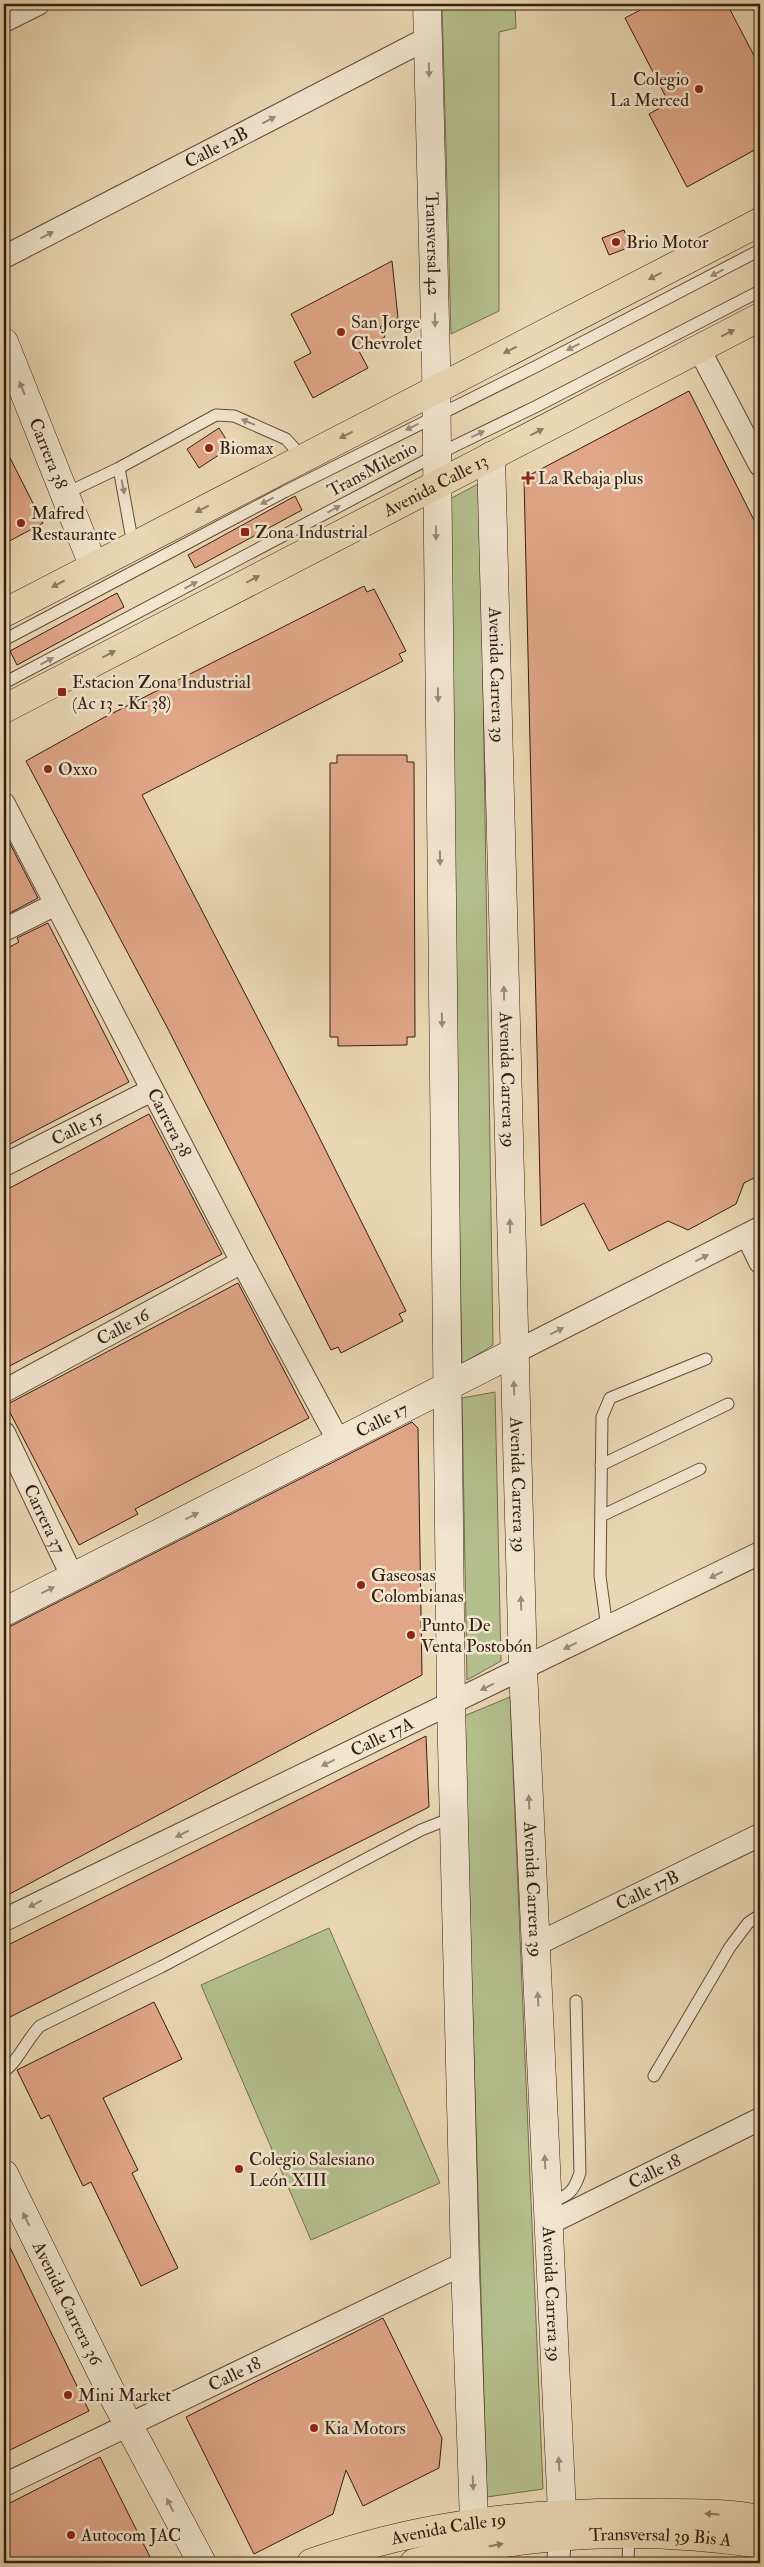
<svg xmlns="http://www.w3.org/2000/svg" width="764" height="2567" viewBox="0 0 764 2567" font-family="'IM FELL Double Pica',serif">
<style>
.green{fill:#b5bf8e;stroke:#746e50}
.building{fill:#e1a688;stroke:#341e12}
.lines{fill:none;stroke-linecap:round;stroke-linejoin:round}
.lane-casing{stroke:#624c3a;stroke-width:13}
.street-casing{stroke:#624c3a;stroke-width:24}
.secondary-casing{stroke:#341e12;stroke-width:29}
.primary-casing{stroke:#341e12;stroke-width:29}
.lane{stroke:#f1e5ce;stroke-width:11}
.street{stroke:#f1e5ce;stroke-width:22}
.secondary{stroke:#f1e5ce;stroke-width:28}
.primary{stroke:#ead7b3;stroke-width:28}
.oneway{fill:#9c8b79}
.oneway2{fill:#8f7a62}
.poi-dot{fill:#8f2418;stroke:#f1e5ce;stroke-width:2}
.labels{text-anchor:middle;stroke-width:5;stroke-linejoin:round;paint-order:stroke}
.poi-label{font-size:18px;fill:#341e12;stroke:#f1e5ce;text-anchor:start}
.street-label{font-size:18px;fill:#341e12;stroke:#f1e5ce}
</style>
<rect width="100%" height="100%" fill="#ead7b3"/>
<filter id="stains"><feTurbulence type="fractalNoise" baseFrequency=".004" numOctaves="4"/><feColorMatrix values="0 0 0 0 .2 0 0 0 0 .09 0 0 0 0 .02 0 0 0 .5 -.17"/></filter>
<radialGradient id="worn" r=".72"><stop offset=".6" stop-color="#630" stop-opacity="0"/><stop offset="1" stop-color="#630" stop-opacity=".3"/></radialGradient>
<path class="green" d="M442,4H515L516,28L499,32V311L451,334Z
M480,483L493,1345L462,1364L446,501Z
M495,1392L501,1661L467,1680L462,1398Z
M510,1697L543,2489L487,2497L464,1716Z
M329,1928L440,2183L311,2240L201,1985Z"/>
<path class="building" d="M652,4H727L760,67V147L687,187L649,114L669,103L625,18Z
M624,230L630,247L609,255L602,238Z
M392,261L398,318L380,327L385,337L359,351L368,368L313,398L294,362L311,353L291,314Z
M689,391L760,532V1175L744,1183L736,1204L688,1230L668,1221L609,1251L584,1203L541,1226L524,478Z
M219,428L231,447L199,468L187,449Z
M4,446L43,523L4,544Z
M295,496L302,510L195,568L188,555Z
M364,586L367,592L374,589L406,651L399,654L403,661L142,795L309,1117L406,1311L399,1314L403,1321L341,1353L338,1347L331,1350L167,1027L26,761L103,718Z
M117,593L124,607L17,665L10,651Z
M337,755H407V762H414L415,1037H407V1045L338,1046V1037H330V763H337Z
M4,832L38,898L6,915L4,911Z
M48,923L129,1082L4,1147V950L19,942L17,938Z
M149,1114L222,1254L4,1369V1191Z
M238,1283L309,1418L135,1509L138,1514L79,1545L6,1405Z
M412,1422L418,1428L422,1675L4,1897V1628L11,1626Z
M426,1736L429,1807L4,2020V1947Z
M154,2002L182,2059L103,2098L138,2170L132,2173L178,2268L141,2286L91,2182L83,2186L49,2115L41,2119L17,2070Z
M4,2235L89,2411L4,2453Z
M383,2318L442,2438L439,2468L363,2506L346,2470L333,2514L254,2554L186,2417Z
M100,2457L153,2563H4V2506Z"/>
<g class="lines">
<g class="lane-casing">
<path id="lane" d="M63,492L75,489L119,468
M133,545L119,468L216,415L234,416L286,439L302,457
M4,640L284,492L537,366L760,250
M4,683L436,455L537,406L760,291
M601,1465L728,1404
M601,1516L700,1469
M607,1628L600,1576L602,1417L610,1398L706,1359
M4,2071C17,2063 27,2039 40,2026L161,1967L421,1830L454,1817
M654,2076L730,1947L748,1923L760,1915
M549,2203C568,2195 573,2194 580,2173L576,2001
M628,2563L629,2534"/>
</g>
<g class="street-casing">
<g id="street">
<path d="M4,21L38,4"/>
<path id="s1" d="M4,257L428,38"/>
<path d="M699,349L760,465"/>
<path id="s2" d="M4,804L242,1262L338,1440"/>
<path d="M4,930L54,905"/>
<path id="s3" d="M4,1165L152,1090"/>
<path d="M747,1235L760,1262"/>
<path d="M513,1353L760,1228"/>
<path id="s4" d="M4,1391L242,1262"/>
<path id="s5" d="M4,1433L73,1578"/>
<path id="s6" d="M4,1920L760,1553"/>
<path id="s7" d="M535,1945L760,1835"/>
<path id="s8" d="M548,2224L760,2119"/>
<path id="s9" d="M4,2485L465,2263"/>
<path d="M558,2563L560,2538"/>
</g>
</g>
<g class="secondary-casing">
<g id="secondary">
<path id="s10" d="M427,4L436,362L451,1704L465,2263L474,2522"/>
<path id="s11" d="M4,342L93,565"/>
<path id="s12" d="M491,456L523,1669L562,2513"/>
<path id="s13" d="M4,1612L513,1353"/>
<path id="s14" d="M4,2174L112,2394L202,2563"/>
</g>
</g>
<g class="primary-casing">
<g id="primary">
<path d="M4,613L760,222"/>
<path id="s15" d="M4,709L760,317"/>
<path id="s16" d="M311,2563C422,2523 536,2511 654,2513C689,2513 726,2512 760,2519"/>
<path id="s17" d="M414,2563C525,2531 646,2527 760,2544"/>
</g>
</g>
<use href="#lane" class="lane"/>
<use href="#street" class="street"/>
<use href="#secondary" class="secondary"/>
<use href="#primary" class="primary"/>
</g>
<defs><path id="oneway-solid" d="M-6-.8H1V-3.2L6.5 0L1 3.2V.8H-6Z" transform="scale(1.25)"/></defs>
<g class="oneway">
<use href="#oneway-solid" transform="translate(429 70) rotate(89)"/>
<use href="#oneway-solid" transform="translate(269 120) rotate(-27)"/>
<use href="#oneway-solid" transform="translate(47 235) rotate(-27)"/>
<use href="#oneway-solid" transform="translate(717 273) rotate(152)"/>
<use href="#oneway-solid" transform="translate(435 320) rotate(89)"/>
<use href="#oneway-solid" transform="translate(573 347) rotate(153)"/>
<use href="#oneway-solid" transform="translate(22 388) rotate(-112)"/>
<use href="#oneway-solid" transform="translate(248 422) rotate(-157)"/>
<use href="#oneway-solid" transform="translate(412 427) rotate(154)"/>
<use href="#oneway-solid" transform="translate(478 434) rotate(-25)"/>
<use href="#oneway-solid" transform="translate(123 487) rotate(79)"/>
<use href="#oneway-solid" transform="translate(267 501) rotate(152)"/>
<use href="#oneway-solid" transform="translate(334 509) rotate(-28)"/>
<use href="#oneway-solid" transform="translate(436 533) rotate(89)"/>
<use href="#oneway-solid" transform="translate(191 585) rotate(-28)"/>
<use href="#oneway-solid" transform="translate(47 661) rotate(-28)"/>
<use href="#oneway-solid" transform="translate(438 695) rotate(89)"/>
<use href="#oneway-solid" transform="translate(440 858) rotate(89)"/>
<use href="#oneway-solid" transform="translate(504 993) rotate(-91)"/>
<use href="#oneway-solid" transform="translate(442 1020) rotate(89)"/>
<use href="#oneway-solid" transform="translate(510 1226) rotate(-91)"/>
<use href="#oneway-solid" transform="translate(702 1258) rotate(-27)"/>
<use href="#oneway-solid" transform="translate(557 1331) rotate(-27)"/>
<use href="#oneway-solid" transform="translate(514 1388) rotate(-92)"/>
<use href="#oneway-solid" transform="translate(192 1516) rotate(-27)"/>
<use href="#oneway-solid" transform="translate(716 1575) rotate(154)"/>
<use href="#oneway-solid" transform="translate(48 1590) rotate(-26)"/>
<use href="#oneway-solid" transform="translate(521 1603) rotate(-92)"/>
<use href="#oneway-solid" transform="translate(570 1646) rotate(154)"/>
<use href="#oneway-solid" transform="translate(487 1687) rotate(154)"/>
<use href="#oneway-solid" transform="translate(328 1763) rotate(154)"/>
<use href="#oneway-solid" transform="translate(529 1802) rotate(-93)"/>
<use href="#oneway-solid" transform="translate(182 1834) rotate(154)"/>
<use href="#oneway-solid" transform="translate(35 1904) rotate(154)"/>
<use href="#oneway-solid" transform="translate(538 1999) rotate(-93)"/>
<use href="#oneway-solid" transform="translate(545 2162) rotate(-93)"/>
<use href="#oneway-solid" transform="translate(26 2219) rotate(-116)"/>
<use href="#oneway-solid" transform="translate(559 2464) rotate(-93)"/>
<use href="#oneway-solid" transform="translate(473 2483) rotate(88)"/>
<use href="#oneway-solid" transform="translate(170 2505) rotate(-117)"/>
</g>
<g class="oneway2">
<use href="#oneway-solid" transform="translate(655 276) rotate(153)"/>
<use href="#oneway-solid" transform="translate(728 333) rotate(-27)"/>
<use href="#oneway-solid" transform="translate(510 350) rotate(153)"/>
<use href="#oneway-solid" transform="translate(537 432) rotate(-27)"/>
<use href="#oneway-solid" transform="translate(346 435) rotate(153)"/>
<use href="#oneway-solid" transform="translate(202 509) rotate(153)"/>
<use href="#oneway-solid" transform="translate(253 579) rotate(-28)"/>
<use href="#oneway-solid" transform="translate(58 584) rotate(152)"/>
<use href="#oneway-solid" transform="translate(109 654) rotate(-28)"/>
<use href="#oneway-solid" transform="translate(712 2514) rotate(-176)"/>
<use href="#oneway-solid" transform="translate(496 2545) rotate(-11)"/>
</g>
<g class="poi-dot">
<circle cx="699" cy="89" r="5"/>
<circle cx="616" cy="242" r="5"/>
<circle cx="341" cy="332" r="5"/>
<circle cx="209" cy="448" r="5"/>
<path d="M525.5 470.5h5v5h5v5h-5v5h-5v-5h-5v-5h5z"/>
<circle cx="21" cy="523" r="5"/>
<rect x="240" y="527" width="10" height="10" rx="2.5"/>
<rect x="57" y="687" width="10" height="10" rx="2.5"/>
<circle cx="48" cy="769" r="5"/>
<circle cx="361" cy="1585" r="5"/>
<circle cx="411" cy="1635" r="5"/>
<circle cx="239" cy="2169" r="5"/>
<circle cx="68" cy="2395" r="5"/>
<circle cx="314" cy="2428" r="5"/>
<circle cx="71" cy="2535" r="5"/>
</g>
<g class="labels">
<g class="poi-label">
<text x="689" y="85" text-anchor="end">Colegio<tspan x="689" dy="21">La Merced</tspan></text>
<text x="626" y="248">Brio Motor</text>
<text x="351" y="328">San Jorge<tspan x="351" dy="21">Chevrolet</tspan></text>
<text x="219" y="454">Biomax</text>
<text x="538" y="484">La Rebaja plus</text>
<text x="31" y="519">Mafred<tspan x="31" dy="21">Restaurante</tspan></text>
<text x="255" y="538">Zona Industrial</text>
<text x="72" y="688">Estacion Zona Industrial<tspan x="72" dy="21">(Ac 13 - Kr 38)</tspan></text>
<text x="58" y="775">Oxxo</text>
<text x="371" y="1581">Gaseosas<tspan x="371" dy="21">Colombianas</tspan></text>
<text x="421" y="1631">Punto De<tspan x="421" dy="21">Venta Postobón</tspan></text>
<text x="249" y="2165">Colegio Salesiano<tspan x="249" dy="21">León XIII</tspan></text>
<text x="78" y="2401">Mini Market</text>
<text x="324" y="2434">Kia Motors</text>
<text x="81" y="2541">Autocom JAC</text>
</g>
<g class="street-label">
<text dy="6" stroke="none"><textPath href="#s1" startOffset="239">Calle 12B</textPath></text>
<text dy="6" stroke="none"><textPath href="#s10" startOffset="240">Transversal 42</textPath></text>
<text dy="6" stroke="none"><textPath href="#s11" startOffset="120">Carrera 38</textPath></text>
<text transform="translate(372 469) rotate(-28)" y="6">TransMilenio</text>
<text dy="6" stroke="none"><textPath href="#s15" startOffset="486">Avenida Calle 13</textPath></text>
<text dy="6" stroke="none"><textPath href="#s12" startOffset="219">Avenida Carrera 39</textPath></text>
<text dy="6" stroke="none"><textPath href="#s12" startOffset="624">Avenida Carrera 39</textPath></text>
<text dy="6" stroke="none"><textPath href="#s2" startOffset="359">Carrera 38</textPath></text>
<text dy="6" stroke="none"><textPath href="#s3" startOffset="82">Calle 15</textPath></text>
<text dy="6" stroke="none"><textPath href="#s4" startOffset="135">Calle 16</textPath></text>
<text dy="6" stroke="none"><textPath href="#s13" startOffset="424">Calle 17</textPath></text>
<text dy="6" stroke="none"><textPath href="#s12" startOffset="1029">Avenida Carrera 39</textPath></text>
<text dy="6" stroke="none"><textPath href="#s5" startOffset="95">Carrera 37</textPath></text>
<text dy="6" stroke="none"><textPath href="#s6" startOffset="420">Calle 17A</textPath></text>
<text dy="6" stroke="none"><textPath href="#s12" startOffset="1434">Avenida Carrera 39</textPath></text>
<text dy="6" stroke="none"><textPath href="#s7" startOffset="125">Calle 17B</textPath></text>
<text dy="6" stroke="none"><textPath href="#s8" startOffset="119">Calle 18</textPath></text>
<text dy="6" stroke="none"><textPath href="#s12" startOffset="1839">Avenida Carrera 39</textPath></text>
<text dy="6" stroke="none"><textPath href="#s14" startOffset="144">Avenida Carrera 36</textPath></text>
<text dy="6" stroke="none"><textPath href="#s9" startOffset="256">Calle 18</textPath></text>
<text dy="6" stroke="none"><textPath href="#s16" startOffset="142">Avenida Calle 19</textPath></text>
<text dy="6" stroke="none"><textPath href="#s17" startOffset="249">Transversal 39 Bis A</textPath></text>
</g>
</g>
<rect width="764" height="2567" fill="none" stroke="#ead7b3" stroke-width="20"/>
<rect x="5" y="5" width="754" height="2557" fill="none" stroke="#341e12" stroke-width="2.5"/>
<rect x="10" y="10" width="744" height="2547" fill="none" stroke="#341e12"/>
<rect width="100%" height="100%" filter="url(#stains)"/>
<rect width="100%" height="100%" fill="url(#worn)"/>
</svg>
